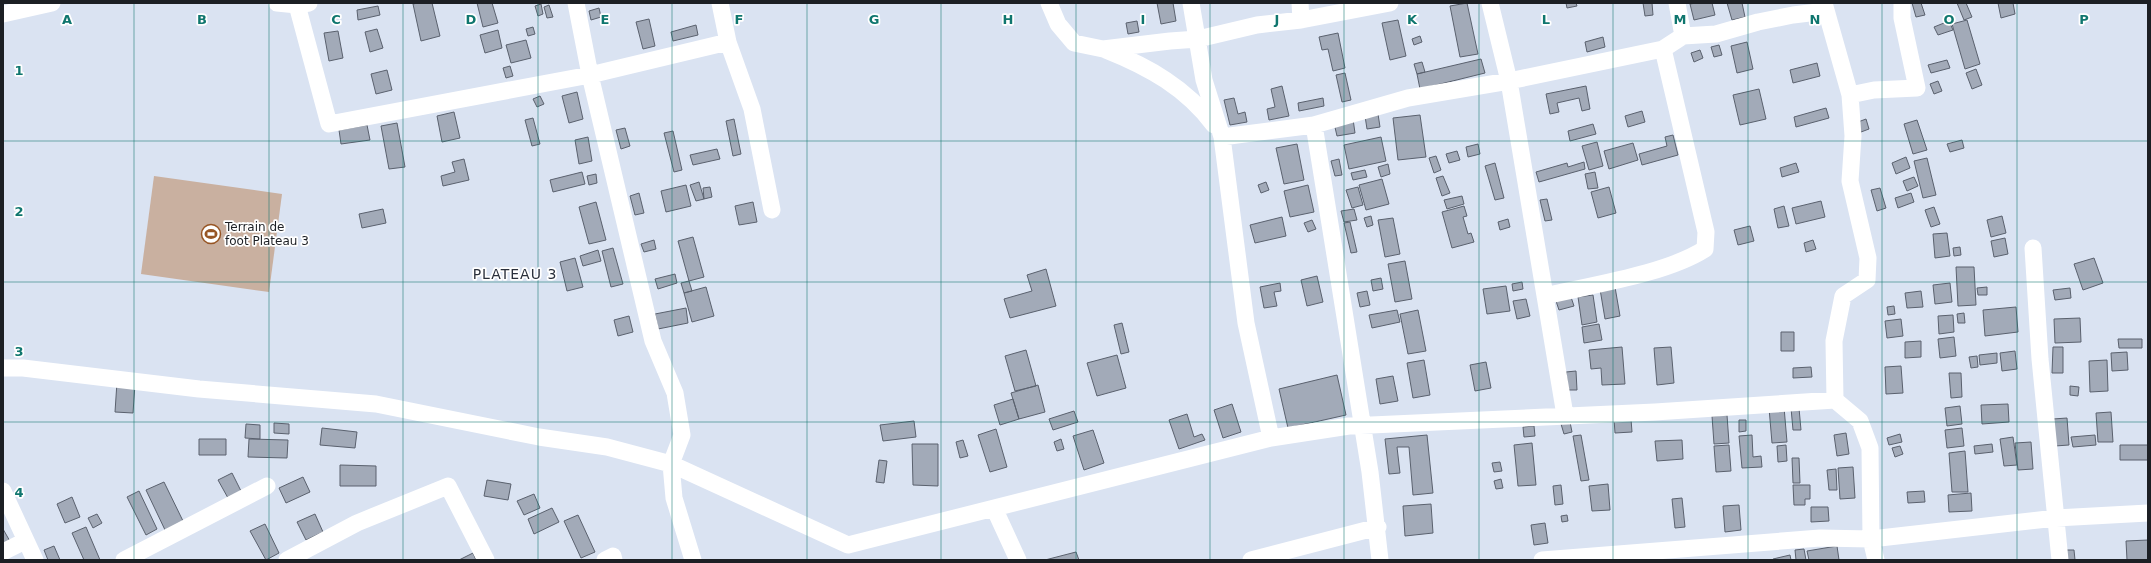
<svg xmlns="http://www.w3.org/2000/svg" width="2151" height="563" viewBox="0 0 2151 563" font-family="'DejaVu Sans',sans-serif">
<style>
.green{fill:#c9b0a0}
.building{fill:#a2aab8;stroke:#5a616e}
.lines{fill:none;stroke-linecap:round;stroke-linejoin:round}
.minor{stroke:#fff;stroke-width:17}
.grid{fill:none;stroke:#0f766e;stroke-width:1;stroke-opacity:0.55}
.labels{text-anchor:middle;stroke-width:3.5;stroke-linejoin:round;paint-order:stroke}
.poi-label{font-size:12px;fill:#1c1f24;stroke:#fff;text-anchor:start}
.quarter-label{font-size:14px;letter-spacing:1px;fill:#292f3b;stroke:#fff}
.grid-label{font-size:13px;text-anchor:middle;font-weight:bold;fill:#0f766e;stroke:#fff;stroke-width:3.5;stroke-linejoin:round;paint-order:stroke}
</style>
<rect width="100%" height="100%" fill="#dae3f2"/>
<path class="green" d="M154,176L282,194L269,292L141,274Z"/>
<path class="building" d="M418,3H432L440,36L421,41L413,4Z
M477,3H492L498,23L483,27Z
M1157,3H1173L1176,21L1161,24Z
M1467,3L1478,54L1460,57L1450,6Z
M1566,3H1576L1577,6L1567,8Z
M1643,3H1652L1653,15L1645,16Z
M1696,3H1712L1715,15L1694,20L1690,4Z
M1727,3H1742L1745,17L1732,20Z
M1912,3H1921L1925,15L1916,17Z
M1957,3H1966L1972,17L1964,20Z
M1998,3H2013L2015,14L2001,18Z
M541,4L543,14L538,16L535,6Z
M549,5L553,17L547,18L544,7Z
M378,6L380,15L358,20L357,10Z
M599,8L601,17L591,20L589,11Z
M649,19L655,46L643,49L636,22Z
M1398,20L1406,56L1390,60L1382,23Z
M1967,20L1980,64L1965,69L1952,24Z
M1137,21L1139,32L1128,34L1126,23Z
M1949,21L1953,30L1938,35L1934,27Z
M696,25L698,35L673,41L671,32Z
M533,27L535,34L528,36L526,29Z
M377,29L383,48L370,52L365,32Z
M498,30L502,48L485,53L480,35Z
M338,31L343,58L329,61L324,33Z
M1338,33L1345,68L1333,71L1328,49L1322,50L1319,37Z
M1420,36L1422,42L1414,45L1412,39Z
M1603,37L1605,47L1587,52L1585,42Z
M526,40L531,58L511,63L506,45Z
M1747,42L1753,69L1737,73L1731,46Z
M1719,45L1722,55L1714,57L1711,47Z
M1700,50L1703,58L1694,62L1691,53Z
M1481,59L1485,73L1420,89L1417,74Z
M1947,60L1950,68L1931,73L1928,65Z
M1422,62L1425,72L1417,74L1414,64Z
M1817,63L1820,76L1793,83L1790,70Z
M510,66L513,76L506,78L503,68Z
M1976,69L1982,85L1972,89L1966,73Z
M387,70L392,90L376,94L371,74Z
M1345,73L1351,100L1342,102L1336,75Z
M1938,81L1942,91L1934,94L1930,84Z
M1282,86L1289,116L1269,120L1267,109L1275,107L1271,89Z
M1586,86L1590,109L1582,111L1579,98L1557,103L1559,112L1550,114L1546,94Z
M1759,89L1766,119L1740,125L1733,95Z
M577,92L583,119L569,123L562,96Z
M540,96L544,104L537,107L533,99Z
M1234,98L1238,114L1245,112L1247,122L1230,125L1224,100Z
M1323,98L1324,106L1299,111L1298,103Z
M1826,108L1829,118L1796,127L1794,117Z
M1642,111L1645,122L1628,127L1625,116Z
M454,112L460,138L442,142L437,116Z
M1378,114L1380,127L1367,129L1365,116Z
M1420,115L1426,157L1398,160L1393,118Z
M533,118L540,144L532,146L525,120Z
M734,119L741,154L733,156L726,121Z
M1353,119L1355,133L1337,136L1334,123Z
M1866,119L1869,129L1861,132L1858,122Z
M1917,120L1927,150L1913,154L1904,124Z
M397,123L405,167L389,169L381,126Z
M1593,124L1596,134L1570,141L1568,131Z
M367,125L370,140L341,144L339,130Z
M625,128L630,146L621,149L616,130Z
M673,131L682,170L674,172L664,133Z
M1673,135L1678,155L1642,165L1639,154L1667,146L1665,137Z
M588,137L592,161L579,164L575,140Z
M1381,137L1386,161L1349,169L1344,145Z
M1962,140L1964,148L1950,152L1947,144Z
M1597,142L1603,166L1589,170L1582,146Z
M1633,143L1638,160L1609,169L1604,151Z
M1297,144L1304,180L1284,184L1276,148Z
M1478,144L1480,154L1468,157L1466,147Z
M717,149L720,159L693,165L690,155Z
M1457,151L1460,160L1449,163L1446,154Z
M1436,156L1441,170L1434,173L1429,158Z
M1906,157L1910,168L1896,174L1892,163Z
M1927,158L1936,195L1923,198L1914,161Z
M464,159L469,180L443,186L441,176L455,172L452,162Z
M1339,159L1342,175L1335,176L1331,161Z
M1584,162L1585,169L1539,182L1536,172L1567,163L1568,167Z
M1495,163L1504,198L1495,200L1485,166Z
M1796,163L1799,172L1782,177L1780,168Z
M1388,164L1390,174L1381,177L1378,167Z
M1365,170L1367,177L1353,180L1351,173Z
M582,172L585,184L553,192L550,180Z
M1595,172L1598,188L1588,189L1585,174Z
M596,174L597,183L589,185L587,176Z
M1443,176L1450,193L1442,196L1436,178Z
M1914,177L1918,186L1907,191L1903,181Z
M1382,179L1389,204L1366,210L1359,185Z
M699,182L704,199L696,201L690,185Z
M1266,182L1269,190L1261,193L1258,185Z
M686,185L691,206L666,212L661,191Z
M1308,185L1314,212L1290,217L1284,191Z
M710,187L712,197L704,199L703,188Z
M1358,187L1363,205L1352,208L1346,190Z
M1609,187L1616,213L1598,218L1591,192Z
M1880,188L1886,208L1877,211L1871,190Z
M639,193L644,213L635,215L630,196Z
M1911,193L1914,202L1898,208L1895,198Z
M1462,196L1464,204L1447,209L1444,200Z
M1547,199L1552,220L1545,221L1540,200Z
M1821,201L1825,217L1796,224L1792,208Z
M596,202L606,240L589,244L579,207Z
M753,202L757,222L739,225L735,206Z
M1464,206L1467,216L1463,217L1468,234L1471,233L1474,242L1452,248L1442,212Z
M1784,206L1789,226L1778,228L1774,209Z
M1934,207L1940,224L1931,227L1925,210Z
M383,209L386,223L362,228L359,214Z
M1354,209L1357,220L1344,222L1341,211Z
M1371,216L1373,225L1367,227L1364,218Z
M2002,216L2006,233L1991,237L1987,220Z
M1282,217L1286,236L1255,243L1250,225Z
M1393,218L1400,254L1385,257L1378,220Z
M1508,219L1510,227L1500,230L1498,222Z
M1312,220L1316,229L1308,232L1304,223Z
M1350,222L1357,252L1351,253L1344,223Z
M1750,226L1754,241L1738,245L1734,230Z
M1947,233L1950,256L1935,258L1933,234Z
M693,237L704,277L689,281L678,241Z
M2005,238L2008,254L1994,257L1991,241Z
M654,240L656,249L644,252L641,244Z
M1813,240L1816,249L1806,252L1804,243Z
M1960,247L1961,255L1954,256L1953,248Z
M613,248L623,284L611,287L602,251Z
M598,250L601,261L583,266L580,256Z
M575,258L583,287L567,291L560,262Z
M2094,258L2103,283L2083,290L2074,264Z
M1405,261L1412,299L1395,302L1388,264Z
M1956,267H1974L1976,305L1958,306Z
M1046,269L1056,306L1010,318L1004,299L1032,291L1027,275Z
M675,274L677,283L658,289L655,279Z
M1317,276L1323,302L1307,306L1301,280Z
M1381,278L1383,289L1373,291L1371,280Z
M689,281L692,291L684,293L681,283Z
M1522,282L1523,289L1513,291L1512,284Z
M1280,283L1281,291L1274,292L1277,306L1264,308L1260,287Z
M1950,283L1952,302L1935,304L1933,285Z
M1506,286L1510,311L1487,314L1483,289Z
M706,287L714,316L692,322L684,293Z
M1615,287L1620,316L1605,319L1600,289Z
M1987,287V295H1978L1977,288Z
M2070,288L2071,298L2055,300L2053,290Z
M1367,291L1370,305L1360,307L1357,293Z
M1921,291L1923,307L1907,308L1905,293Z
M1593,295L1597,322L1582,325L1578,297Z
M1571,297L1574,306L1559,310L1556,301Z
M1526,299L1530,316L1517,319L1513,301Z
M1894,306L1895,314L1888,315L1887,307Z
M2016,307L2018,332L1985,336L1983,310Z
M686,308L688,323L658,329L655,314Z
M1397,310L1400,322L1372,328L1369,315Z
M1418,310L1426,351L1408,354L1400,314Z
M1964,313L1965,323H1958L1957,314Z
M1953,315L1954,332L1939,334L1938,316Z
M629,316L633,332L618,336L614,320Z
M2080,318L2081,342L2055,343L2054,319Z
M1901,319L1903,336L1887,338L1885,321Z
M1122,323L1129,352L1121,354L1114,325Z
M1599,324L1602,340L1584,343L1582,327Z
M1781,332H1794V351H1781Z
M1954,337L1956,356L1940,358L1938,339Z
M2118,339H2142V348H2119Z
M1921,341V357L1905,358V342Z
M1622,347L1625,384L1602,385L1601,368L1591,369L1589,350Z
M1671,347L1674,383L1657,385L1654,348Z
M2053,347H2063V373H2052Z
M1026,350L1036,386L1015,391L1005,356Z
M2015,351L2017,369L2002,371L2000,353Z
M2127,352L2128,370L2112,371L2111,353Z
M1997,353V363L1980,365L1979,355Z
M1117,355L1126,388L1097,396L1087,363Z
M1977,356L1978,367L1971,368L1969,357Z
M1424,360L1430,395L1413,398L1407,363Z
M2107,360L2108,391L2090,392L2089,361Z
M1486,362L1491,388L1475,391L1470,365Z
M1901,366L1903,393L1886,394L1885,367Z
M1811,367L1812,377L1793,378V368Z
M1576,371L1577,390H1568L1566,372Z
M1949,373H1961L1962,397L1951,398Z
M1337,375L1346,415L1288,428L1279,389Z
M1393,376L1398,401L1380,404L1376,379Z
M117,382L135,384L133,413L115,412Z
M1038,385L1045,412L1019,419L1011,393Z
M2070,386L2079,387L2078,396L2070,395Z
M1013,399L1019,419L1000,425L994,405Z
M1232,404L1241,432L1223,438L1214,410Z
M2008,404L2009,422L1982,424L1981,405Z
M1960,406L1962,424L1947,426L1945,408Z
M1784,407L1787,442L1772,443L1769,408Z
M1791,408H1799L1801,430H1793Z
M1074,411L1078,422L1053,430L1049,419Z
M2111,412L2113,442H2098L2096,413Z
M1187,414L1194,437L1202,434L1205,440L1179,449L1169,420Z
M1727,415L1729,443L1714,444L1712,416Z
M2067,418L2069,445L2055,446L2053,419Z
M1614,419H1631L1632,432L1615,433Z
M1739,420H1746V431L1739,432Z
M914,421L916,437L883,441L880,425Z
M1570,422L1572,432L1564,434L1561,424Z
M274,423L289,424V434L274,433Z
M246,424L260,425V439L245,438Z
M1534,426L1535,436L1524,437L1523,427Z
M322,428L357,432L355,448L320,445Z
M1962,428L1964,446L1947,448L1945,430Z
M996,429L1007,467L990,472L978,435Z
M1093,430L1104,463L1084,470L1073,436Z
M1846,433L1849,454L1837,456L1834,435Z
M1900,434L1902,442L1889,445L1887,438Z
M1427,435L1433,493L1413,495L1409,447H1397L1400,473L1389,474L1385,439Z
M1581,435L1589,480L1581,481L1573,436Z
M1752,435L1753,457L1761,456L1762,467L1742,468L1739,436Z
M2095,435L2096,445L2073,447L2071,437Z
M2013,437L2017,465L2004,466L2000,439Z
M199,439H226V455H199Z
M249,439L288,440L287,458L248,457Z
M1061,439L1064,449L1057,451L1054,442Z
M963,440L968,456L960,458L956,442Z
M1682,440L1683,459L1657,461L1655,441Z
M2031,442L2033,469L2018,470L2015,443Z
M1532,443L1536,485L1518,486L1514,445Z
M912,444H938V486L913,485Z
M1992,444L1993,452L1975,454L1974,446Z
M1729,445L1731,471L1716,472L1714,446Z
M1786,445L1787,461L1778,462L1777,446Z
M2120,445H2148V460H2120Z
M1900,446L1903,454L1895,457L1892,448Z
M1965,451L1968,492H1952L1949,453Z
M1792,458H1799L1800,483H1793Z
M879,460L887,461L884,483L876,482Z
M1500,462L1502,471L1494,472L1492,463Z
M340,465L376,466V486H340Z
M1853,467L1855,498L1840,499L1838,468Z
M1836,469L1837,490H1829L1827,470Z
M232,473L241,491L228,498L218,480Z
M303,477L310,492L286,503L279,488Z
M1501,479L1503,488L1496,489L1494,481Z
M487,480L511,484L508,500L484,496Z
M164,482L184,523L166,532L146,490Z
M1608,484L1610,510L1592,511L1589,486Z
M1561,485L1563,504L1555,505L1553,486Z
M1793,485H1810V499H1805V505H1794Z
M139,491L157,529L146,535L127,497Z
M1924,491L1925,502L1908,503L1907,492Z
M1971,493L1972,511L1949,512L1948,495Z
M534,494L540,508L524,515L517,501Z
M72,497L80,517L65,523L57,504Z
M1682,498L1685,527L1675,528L1672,499Z
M1431,504L1433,533L1405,536L1403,506Z
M1739,505L1741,530L1725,532L1723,506Z
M1811,507H1828L1829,521L1811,522Z
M552,508L559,522L534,534L528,519Z
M97,514L102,523L93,528L88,518Z
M315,514L323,532L306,540L297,522Z
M578,515L595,552L581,558L564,521Z
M1567,515L1568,521L1562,522L1561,516Z
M1545,523L1548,543L1534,545L1531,525Z
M265,524L279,553L266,560L250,531Z
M86,527L100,560H84L72,533Z
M3,529L11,543L3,546Z
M2148,540V560H2127L2126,541Z
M54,546L60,560H48L44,550Z
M1837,546L1839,560H1809L1807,551Z
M1804,549L1806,560H1796L1795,550Z
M2065,550H2074L2075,560H2066Z
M1076,552L1079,560H1045Z
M473,553L476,560H459Z
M1790,555L1791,560H1773V559Z"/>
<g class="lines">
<path class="minor" d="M277,3L297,5L309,3
M576,3L590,75L653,341L675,393L682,435L671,464L674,498L693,560
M720,3L728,42L752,109L772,210
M1049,3L1058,24L1074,43L1103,49L1170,41L1198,39L1257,25L1301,20L1390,3
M1191,3L1204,80L1222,137L1246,323L1271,438
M1300,3L1301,20
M1490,3L1509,81L1565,415
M1824,3L1850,95L1853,136L1850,181L1868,258L1867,280L1843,296L1834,341L1835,400L1860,421L1870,448L1871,539L2056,518L2148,513
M297,5L329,124L590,75L728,42
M3,14L52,3
M1683,36L1716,34L1758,22L1793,15L1826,11
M1106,50C1149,67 1186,88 1214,125
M1850,95L1874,90L1917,88L1902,18V3
M1314,125L1370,472L1380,560
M1222,137L1314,125L1408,98L1509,81L1663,49L1683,36L1677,3
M2033,248L2040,359L2060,560
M1545,296C1591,285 1666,274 1705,249L1706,232L1663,49
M3,368H23L199,389L376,404L539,437L607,447L671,464L848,545L1271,438L1349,426L1655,412L1835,400
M3,491L35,560
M994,508L1018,560
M3,552L25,541
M124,560L267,486
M287,560L357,523L448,486L486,560
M605,560L613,556L614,560
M1251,560L1378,527
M1542,560L1820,538L1871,539L1876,560"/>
</g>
<path class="grid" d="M134,3V560M269,3V560M403,3V560M538,3V560M672,3V560M807,3V560M941,3V560M1076,3V560M1210,3V560M1344,3V560M1479,3V560M1613,3V560M1748,3V560M1882,3V560M2017,3V560M3,141H2148M3,282H2148M3,422H2148"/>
<defs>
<g id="stadium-ring" transform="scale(1)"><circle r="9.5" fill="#fff" stroke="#975524" stroke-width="1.5"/><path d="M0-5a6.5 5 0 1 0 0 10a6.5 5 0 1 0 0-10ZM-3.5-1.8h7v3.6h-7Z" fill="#975524"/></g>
</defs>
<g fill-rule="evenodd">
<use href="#stadium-ring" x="211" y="234"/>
</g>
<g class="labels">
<g class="poi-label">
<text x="225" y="231">Terrain de<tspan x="225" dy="14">foot Plateau 3</tspan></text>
</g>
<g class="quarter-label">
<text x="515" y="279">PLATEAU 3</text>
</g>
</g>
<g class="grid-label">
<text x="67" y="24">A</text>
<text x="202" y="24">B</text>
<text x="336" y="24">C</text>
<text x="471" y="24">D</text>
<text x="605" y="24">E</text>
<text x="739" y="24">F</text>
<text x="874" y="24">G</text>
<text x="1008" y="24">H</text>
<text x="1143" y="24">I</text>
<text x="1277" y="24">J</text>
<text x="1412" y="24">K</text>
<text x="1546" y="24">L</text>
<text x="1680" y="24">M</text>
<text x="1815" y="24">N</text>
<text x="1949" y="24">O</text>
<text x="2084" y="24">P</text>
<text x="19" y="75">1</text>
<text x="19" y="216">2</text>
<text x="19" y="356">3</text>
<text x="19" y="497">4</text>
</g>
<rect width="2151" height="563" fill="none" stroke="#1c1f24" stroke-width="8"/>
</svg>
